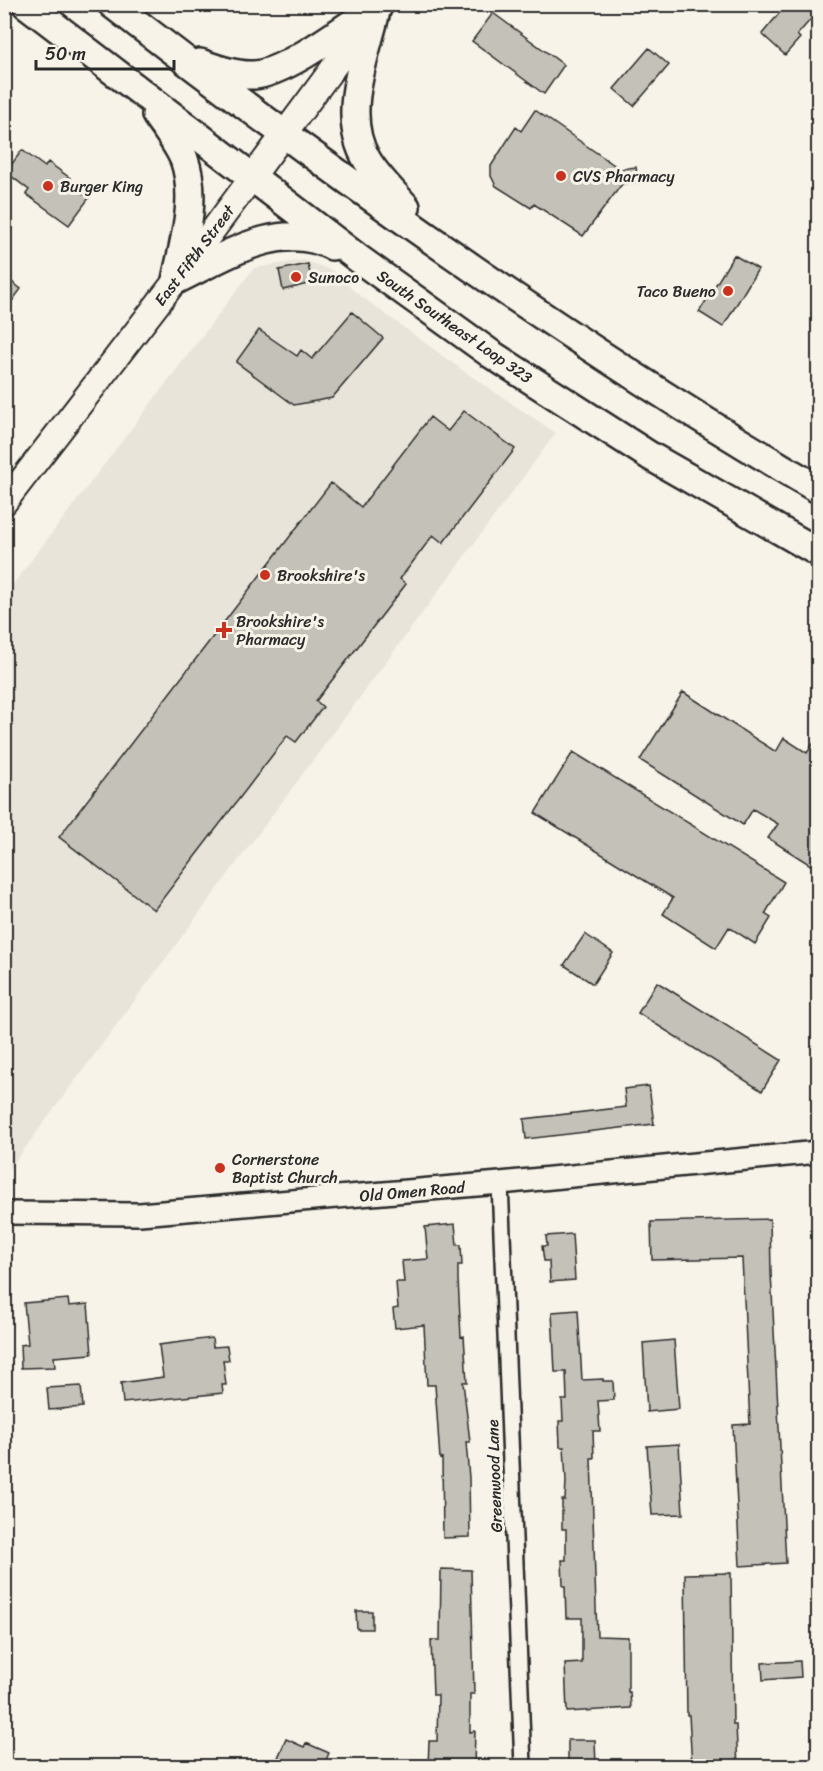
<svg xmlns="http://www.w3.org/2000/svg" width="823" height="1771" viewBox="0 0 823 1771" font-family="Sriracha,sans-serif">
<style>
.built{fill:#e8e4da}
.building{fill:#c4c1b9;stroke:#2b2b2b;stroke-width:1.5}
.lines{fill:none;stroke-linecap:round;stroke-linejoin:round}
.street-casing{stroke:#2b2b2b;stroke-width:20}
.secondary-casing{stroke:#2b2b2b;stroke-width:26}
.primary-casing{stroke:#2b2b2b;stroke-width:28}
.highway-casing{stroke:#2b2b2b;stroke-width:32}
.street{stroke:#f7f3e8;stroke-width:15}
.secondary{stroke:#f7f3e8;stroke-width:21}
.primary{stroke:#f7f3e8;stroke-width:24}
.highway{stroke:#f7f3e8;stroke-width:27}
.poi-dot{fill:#c8321e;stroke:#f7f3e8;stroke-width:2}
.labels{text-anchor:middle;stroke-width:6;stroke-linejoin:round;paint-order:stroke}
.poi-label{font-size:16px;fill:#2b2b2b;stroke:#f7f3e8;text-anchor:start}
.street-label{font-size:16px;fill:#2b2b2b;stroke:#f7f3e8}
</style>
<rect width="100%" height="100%" fill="#f7f3e8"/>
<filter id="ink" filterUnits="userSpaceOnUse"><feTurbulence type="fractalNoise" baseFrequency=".0167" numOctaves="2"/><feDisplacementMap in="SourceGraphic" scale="12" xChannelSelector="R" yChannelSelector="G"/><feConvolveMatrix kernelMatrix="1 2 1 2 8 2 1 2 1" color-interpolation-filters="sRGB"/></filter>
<g filter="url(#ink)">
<path class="built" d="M304,260L333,271L354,291L462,370L556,433L5,1175L4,596L254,268Z"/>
<path class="building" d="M787,4H819V10L797,35L800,38L785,55L762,34Z
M493,13L564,65L544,94L472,41Z
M649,48L669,65L634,106L614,89Z
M535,110L620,169L636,167L638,182L622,184L583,236L534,204L531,208L496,186L491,176V166L516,127L521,131Z
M22,150L45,167L48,162L70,178L67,182L89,198L69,225L26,194L29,190L6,172Z
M734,255L758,269L723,327L699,312Z
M308,264L312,283L283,290L279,270Z
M4,276L21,289L4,312Z
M352,312L383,338L332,398L294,405L236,362L259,330L297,356L301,350L312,359Z
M464,411L515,449L443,543L433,535L400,579L406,584L316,701L323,707L296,742L287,736L154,910L59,837L331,483L361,507L430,417L448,431Z
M683,692L776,752L784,738L807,753L819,735V855L812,866L768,838L778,824L753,809L743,825L640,760Z
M573,752L784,882L765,914L771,918L755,944L729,927L716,948L663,914L673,898L535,813Z
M585,934L613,953L593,984L564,965Z
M657,982L781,1060L762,1091L638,1013Z
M649,1086L654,1124L526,1139L524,1119L626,1107L624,1089Z
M770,1219L771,1273L786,1563L740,1566L733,1425L750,1424L742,1258L652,1260L651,1222Z
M455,1224L457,1245H461L462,1265H458V1279L461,1337L464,1336L467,1382H463L470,1442H466L469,1478L470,1537L443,1538L442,1458L440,1459L435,1385H427L424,1325L395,1328L393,1309L398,1308L396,1282H404L402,1261L428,1259L425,1227Z
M572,1234L575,1280L550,1282L549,1261H544L542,1246H547L546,1236Z
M68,1299L69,1306L88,1304L92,1354L54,1357L55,1367L21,1368L20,1345L28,1344L24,1303Z
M578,1310L582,1380L603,1379V1381H613L614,1400L598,1401L600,1431H593L594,1458H591L597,1636L628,1637V1692H630L631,1708L567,1712L565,1664L582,1663V1618H566L565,1586H563L562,1560H566V1529H562V1500H565L566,1481L564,1447H560L559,1421H563L562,1400H567L566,1372H555L552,1312Z
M212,1338L213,1347L227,1346L229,1360H223L226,1385H222L223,1393L123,1403L121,1383L163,1377L159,1345Z
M674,1340L679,1409L647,1412L643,1343Z
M81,1386L83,1407L49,1410L47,1388Z
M679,1444L683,1514L652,1515L647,1446Z
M441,1569L471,1570L474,1694H470V1732L475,1731L474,1767H428L429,1741H437L438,1695H433L431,1640H440Z
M731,1573L733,1725H736L738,1767H692L689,1715H687L685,1574Z
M356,1611H372V1629H357Z
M800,1661L801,1677L763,1680L762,1663Z
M286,1739L304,1747L306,1743L329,1753L323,1767H292L277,1760Z
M568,1740H595L596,1767H568Z"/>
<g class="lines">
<g class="street-casing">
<path id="street" d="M500,1183L523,1766"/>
</g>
<g class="secondary-casing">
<path id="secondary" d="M4,1213L140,1214L500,1183L818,1152"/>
</g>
<g class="primary-casing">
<path id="primary" d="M4,503L176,280L373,14"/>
</g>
<g class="highway-casing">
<path id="highway" d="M26,4L359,259L491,354L650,456L818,552
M112,4C338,179 572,345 818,489
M376,11C365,58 340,115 367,160C377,177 393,192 406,207
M200,63C217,69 236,76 254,75C286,73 350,24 379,5
M156,115C166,129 177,143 184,159C198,198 184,241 176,280
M176,280C224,257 279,219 332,246"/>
</g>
<use href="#street" class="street"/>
<use href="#secondary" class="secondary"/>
<use href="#primary" class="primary"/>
<use href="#highway" class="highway"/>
</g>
</g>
<g class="poi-dot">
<circle cx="561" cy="176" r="6"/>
<circle cx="48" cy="186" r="6"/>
<circle cx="296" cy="277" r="6"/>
<circle cx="728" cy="291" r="6"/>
<circle cx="265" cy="575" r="6"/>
<path d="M221 621h6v6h6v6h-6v6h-6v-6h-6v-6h6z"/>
<circle cx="220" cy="1168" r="6"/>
</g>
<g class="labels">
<g class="poi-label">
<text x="573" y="182">CVS Pharmacy</text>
<text x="60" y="192">Burger King</text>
<text x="308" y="283">Sunoco</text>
<text x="716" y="297" text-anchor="end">Taco Bueno</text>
<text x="277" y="581">Brookshire's</text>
<text x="236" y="627">Brookshire's<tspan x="236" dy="18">Pharmacy</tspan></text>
<text x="232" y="1165">Cornerstone<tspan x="232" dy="18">Baptist Church</tspan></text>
</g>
<g class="street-label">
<text transform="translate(194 255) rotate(-53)" y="6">East Fifth Street</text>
<text transform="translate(455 326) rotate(35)" y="6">South Southeast Loop 323</text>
<text transform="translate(412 1191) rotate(-5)" y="6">Old Omen Road</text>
<text transform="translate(494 1476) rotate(-92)" y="6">Greenwood Lane</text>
</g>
</g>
<rect width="823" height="1771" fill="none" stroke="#f7f3e8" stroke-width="24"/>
<rect x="12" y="12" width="799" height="1747" fill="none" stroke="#2b2b2b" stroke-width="2" filter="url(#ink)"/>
<path d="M36 60v9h138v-9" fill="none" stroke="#2b2b2b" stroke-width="3"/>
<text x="45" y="60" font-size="18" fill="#2b2b2b" stroke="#f7f3e8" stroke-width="4.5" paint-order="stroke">50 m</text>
</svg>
